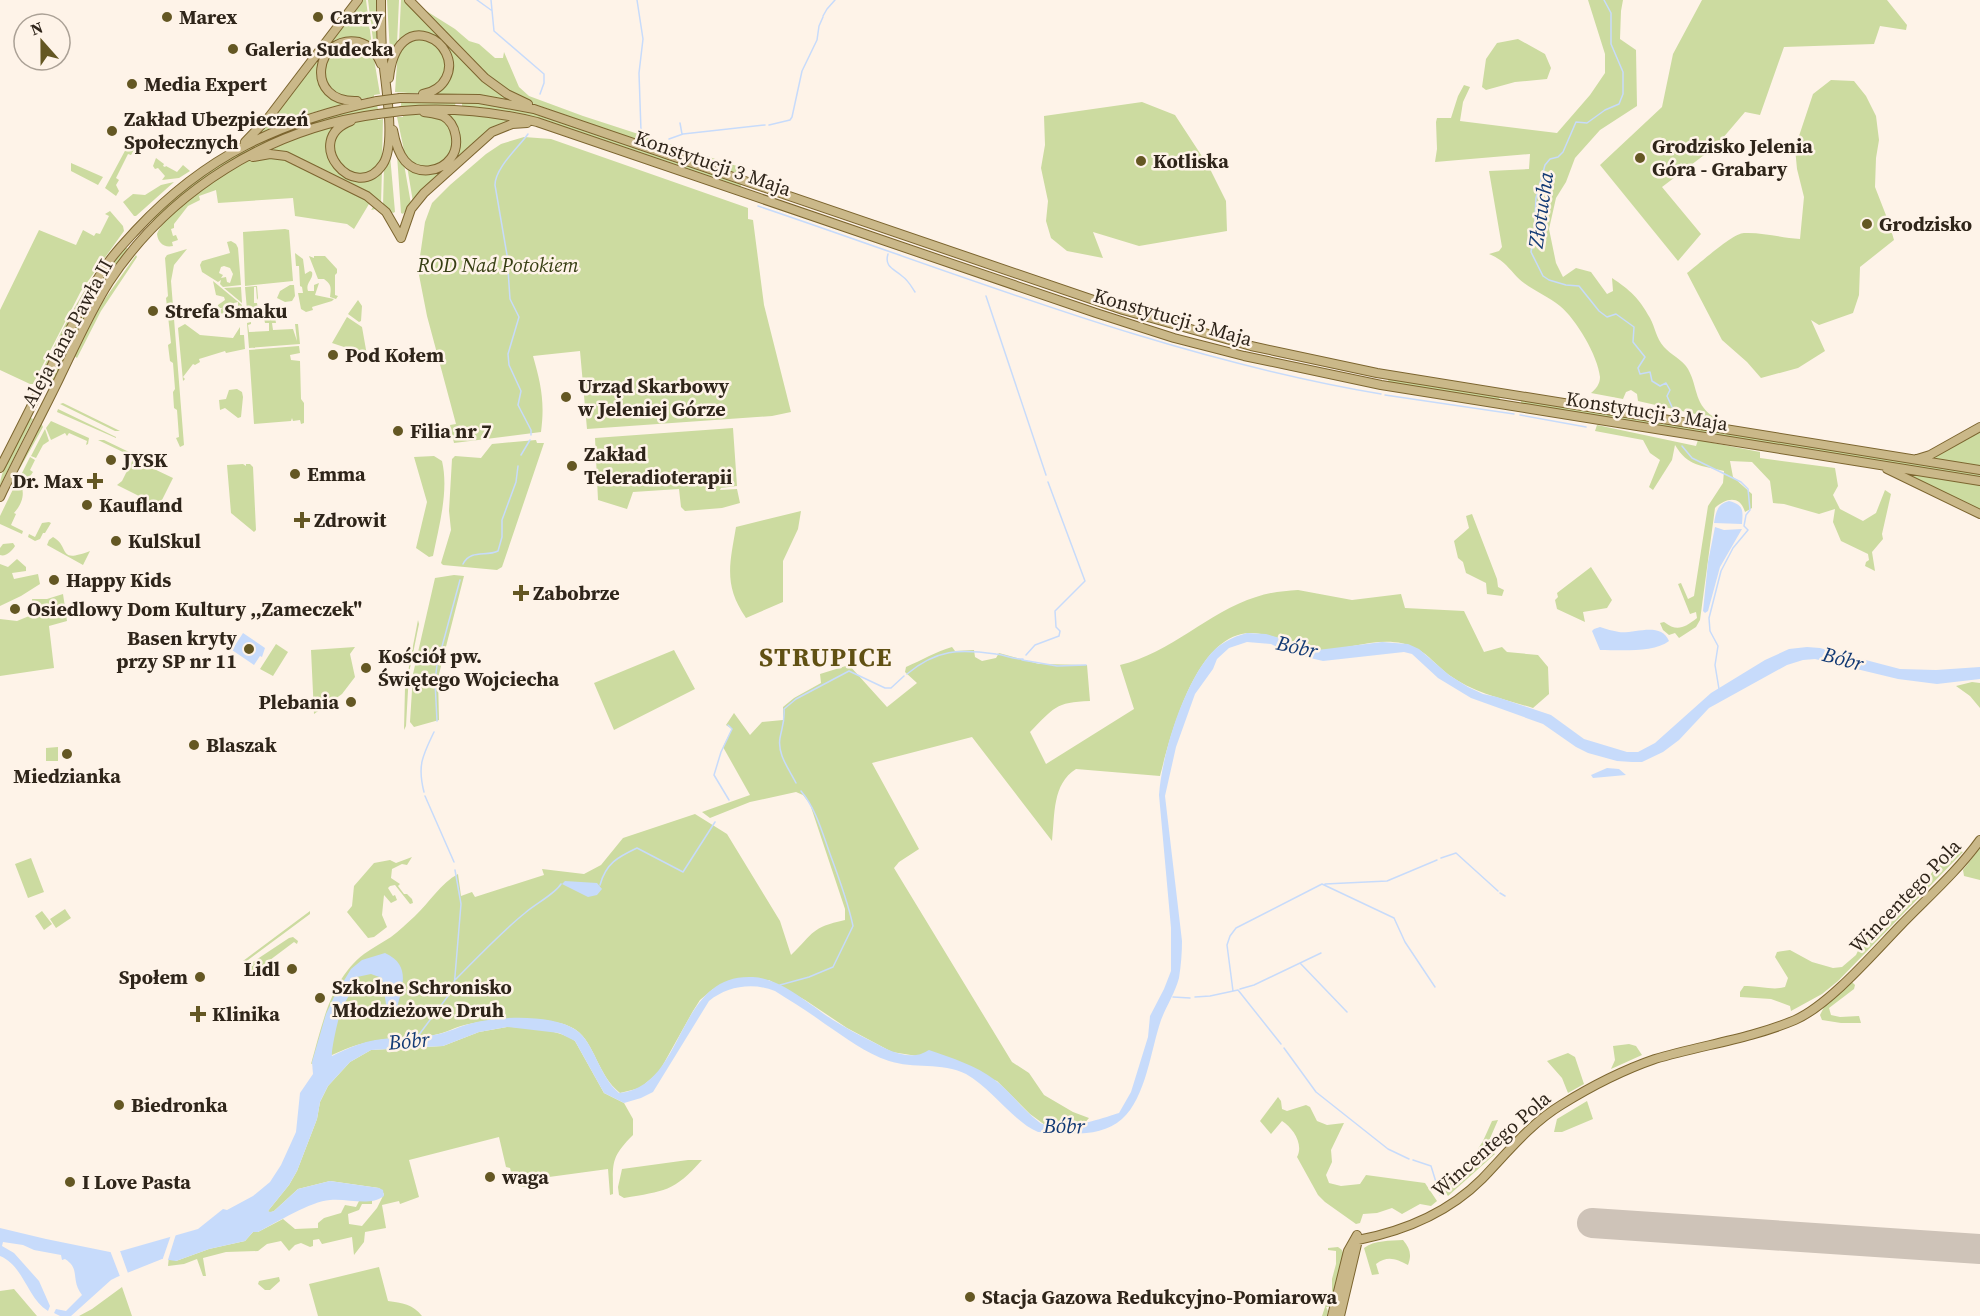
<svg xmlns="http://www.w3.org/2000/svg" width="1980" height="1316" viewBox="0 0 1980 1316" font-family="'Source Serif 4',serif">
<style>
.green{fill:#ccdba0;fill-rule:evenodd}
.water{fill:#c7dbfb}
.pier{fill:#fef3e8}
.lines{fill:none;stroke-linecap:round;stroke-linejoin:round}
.stream{stroke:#c7dbfb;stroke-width:1.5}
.runway{stroke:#cec3b8;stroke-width:30}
.major-casing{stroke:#7c652f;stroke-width:10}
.major{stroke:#cab889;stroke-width:8}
.major-bridge-casing{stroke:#7c652f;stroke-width:10;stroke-linecap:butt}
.major-bridge{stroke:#cab889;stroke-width:8}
.poi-dot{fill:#645723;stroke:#fef3e8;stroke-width:2}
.labels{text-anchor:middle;stroke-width:5;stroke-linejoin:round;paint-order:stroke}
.poi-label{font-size:20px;font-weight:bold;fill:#2f251a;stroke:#fef3e8;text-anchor:start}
.street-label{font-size:20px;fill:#2f251a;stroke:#fef3e8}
.park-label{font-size:20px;font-style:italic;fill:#363e12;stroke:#fef3e8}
.water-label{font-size:21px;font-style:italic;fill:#113974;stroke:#fef3e8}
.district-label{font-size:26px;font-weight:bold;letter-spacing:1.5px;fill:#605013;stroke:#fef3e8}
</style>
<rect width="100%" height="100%" fill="#fef3e8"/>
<path class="green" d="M361,0H366L372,46L334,45L319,78L346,104L311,113L258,135Z
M368,0H376L379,53L374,48Z
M387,0H399L397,44L390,53Z
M401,0H406L515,102L479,96L435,94L450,74L438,40L404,38L399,42Z
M1588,0H1623L1621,11L1620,39L1636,50L1637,106L1600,130L1575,158L1566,182L1556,198L1549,229L1556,263L1563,277L1576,268L1591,272L1607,294L1613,291L1612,278C1630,290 1639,298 1650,318C1655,327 1656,338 1664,347C1670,354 1683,360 1688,369C1699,389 1693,405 1717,419L1638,401L1637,394L1631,390L1626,392L1623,399L1591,393C1596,389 1600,384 1600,377C1598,356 1576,319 1560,306C1549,297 1535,291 1524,283C1510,272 1508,262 1489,254L1499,251L1502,247L1489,171L1529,169L1530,154L1435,162L1437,149L1436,122L1437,118H1451L1458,96L1464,85L1470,87L1463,102L1460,121L1557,133L1590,95L1605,73V54Z
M1702,0H1887L1907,25L1906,30L1880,26L1874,44L1784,47L1760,115L1745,112L1716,146L1662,187L1701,234L1678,261L1600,165L1662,107L1673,54Z
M420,7L455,29L469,41L479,44L495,58H503L504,52L519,87L529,96L583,116L746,169L743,177L528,102L492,81Z
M415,38C419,39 425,38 429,40C454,50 450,81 426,91C416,95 403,92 395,92L398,49Z
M1518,39L1545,54L1551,68L1547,79L1515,82L1486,90L1482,87L1486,59L1497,43Z
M357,44L373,53L380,94L374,95V97L355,100L332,92C329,87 324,79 323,74C320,53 341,46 357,44Z
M1831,80L1854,81L1866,96L1876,116L1879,140L1876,158L1875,187L1889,223L1894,240L1860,267L1859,295L1853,313L1819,325L1811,320L1825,351L1798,368L1761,378L1747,362L1722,340L1687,273C1699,264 1733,233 1744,233C1762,232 1782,238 1800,239L1804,197L1797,169L1795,148L1813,94Z
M456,100L455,106L401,107V102Z
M462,100L528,110L742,182L740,188L559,126L462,107Z
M1142,102L1175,115L1209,167L1226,201L1227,231L1139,246L1093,232L1103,258L1067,251L1051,238L1046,221L1048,201L1041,168L1045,145L1044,116Z
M377,104L378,110L348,116L305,128L190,191L166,210L151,226L146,228L164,207L201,175L225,159L303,122Z
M455,112L515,119L502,124L413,202L407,166L434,172L458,145L442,113Z
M430,114C455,119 455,137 450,157C431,170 426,172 406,160L397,117H403V115Z
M377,118L378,120L383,119L382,162C362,183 353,174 334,158V138L347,124Z
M338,124L328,145L349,177L382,169L381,204L269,151L297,137Z
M524,137L551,139L748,208V219L753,220L764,305L791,412L772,416L587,429L580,351L533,356C541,384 545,402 541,432L454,443L450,425L456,424L427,316L418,270L425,222L432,203L450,185L486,154L501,144Z
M127,147L134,150L131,155L128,154L116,178L119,180L116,185L119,191L116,196L105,188Z
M390,155L395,212L393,213L383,206L384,167Z
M397,155L404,164L411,204L403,214L401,213Z
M279,156L366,198L380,208L371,210L373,207L369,204L354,229L347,224L295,216L293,198L218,203L216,190L199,196L200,200L188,206L174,224V228L171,229L173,236L176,235L178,240L172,242L173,246C164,248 158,243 157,234C167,210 226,168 251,159C260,156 270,157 279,156Z
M156,158L164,164L163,166L165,167L166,166L177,172L183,165L190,171L179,178L162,180L165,176L158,168L155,169L153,166Z
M71,163L103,177L98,185L71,171Z
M174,182L136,216H134L123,202L133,194L145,195L161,185Z
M110,211L123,226L124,231L81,291L33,384H30L0,370V310L39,230L76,245L83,230L94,236L96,233L100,234L109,216L105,214Z
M285,229L289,230L293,281L245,286L243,232Z
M119,241L96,272L39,381C40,373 47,361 51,352C71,313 91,275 119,241Z
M231,241L236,244L238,248L241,285L223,287L220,284L221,280L218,282L202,272L200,265L202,261L230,253L227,242ZM224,266L230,268L233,274L230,283L227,282L226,277L221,278L223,275L219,273L221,267Z
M125,247L128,249L102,285L51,387L47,385L83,309L109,268Z
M187,249L174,265L171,281L184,445L180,447L176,438L179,437L177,410L174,408L173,392L175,389L173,363L170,361L168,345L171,343L166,298L168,296L165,258L167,255Z
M295,253L303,259L305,274L310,271L312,272C314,279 305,283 308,291H314V285L319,283L315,295L334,299L332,301L312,307L313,310L306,312L301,309L298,293H303L302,287L300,286L299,266H296Z
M136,255L137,257L101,311L77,358L74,356L102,303Z
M309,256L314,258V256H325L337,269V273L335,275V295L338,296L336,299L330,297C331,288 332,285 324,279H318Z
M213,281L242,305V307H238V302L234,303L232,314L235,309H242L238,317L232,318V315L219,313L222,308H218V305L225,300L224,297L216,295Z
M290,285H294L295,296L292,301L285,302L277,298L280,291Z
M257,286L258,298L257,300L256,287H254V303H257L258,309L247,310L245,287Z
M241,287L242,303L224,288Z
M358,300L362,306L361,321L359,322L348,314Z
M275,317L276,323H272L273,330L293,329L297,341L295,324H298L300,344L249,348L247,323L251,322V324L248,325L249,332L269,331V323H265L264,318Z
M347,317L362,327L368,361L365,362L353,353V350L332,343Z
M185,324L200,335L233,338L240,327V335H244L245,349L226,353L225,351L199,359L200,362L195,365L193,364L183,377L185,379L183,381L178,328Z
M299,346L300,353L290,355L291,360L300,361L301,399L304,403V423L301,424L300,420L293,421L292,418L291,421L254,424L249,350Z
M1389,378L1500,395L1499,402L1387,384Z
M237,389L242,392L243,397L241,417L238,418L225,408L220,410L219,400L226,399L229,390Z
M1521,399L1980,472V478L1521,404Z
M63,403L120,431H115L60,404Z
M58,409L116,437V438L57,412Z
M29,417L33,419L0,486C0,469 21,434 29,417Z
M51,421L89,438L88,444L86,445L87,441L69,433L67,436L65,433L51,440L46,428Z
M41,423L43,427L19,470L20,465Z
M1597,425L1696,446L1698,440L1760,452V458L1835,468L1838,486L1833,495L1840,509L1863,521L1876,513L1885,490L1891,494L1882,534L1883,539L1872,552L1875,571L1865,566L1866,562L1869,560L1868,554L1841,541L1833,522L1835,509L1819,514L1784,504L1773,503L1770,481L1752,462L1730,461L1733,477L1752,494V508L1745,512C1740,495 1726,498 1715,508L1700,620L1696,627L1679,638L1675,633L1669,635L1663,630L1660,623L1664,622C1677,632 1684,628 1697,618L1696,612L1690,614L1678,584L1681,583L1688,599L1694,596L1708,506L1723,483L1724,471C1701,465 1688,467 1675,445L1672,460L1653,490L1649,487L1660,460L1650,453L1643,440L1595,431Z
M733,428L737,486L721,488L720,490L737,489L740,503L722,508L685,511L681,507L679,489L633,492L627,509L598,500L595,438Z
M45,429L49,441L43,445L36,458L31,456Z
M1980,429V467L1931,459V457Z
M98,440H104L154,464L152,466Z
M536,440L537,443H544L502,567L497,570L443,565L441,563L451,530L449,511L452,459L455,456L481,458L492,444Z
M434,456L442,461C449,491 439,526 433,556L429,557L416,548L427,502L414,457Z
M30,457L35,460L30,470L33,472L29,478L25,479L21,475Z
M133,459L173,478L159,506L117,485L122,481Z
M243,464L246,466V464H250L253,467L256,530L254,532L231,513L227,465Z
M1900,471L1980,484V512Z
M18,479C27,492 22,504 14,513L16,514L11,525L23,531L22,534L0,524V516Z
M801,511L798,529L783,561V602L746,618C723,585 730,563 736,527Z
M1472,514L1497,579L1498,587L1504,590L1502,596L1487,594L1486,583L1466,573L1463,562L1458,558L1454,541L1469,528L1466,516Z
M49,522L51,523L45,533H43L40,539L35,541L28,537L29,534L35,537L42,523Z
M53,537C71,547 56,564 90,551L83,565L47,545L49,540Z
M13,543L15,546C12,551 6,557 0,555V548L3,544Z
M17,559L26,567V571L12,573L14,579L38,574L40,584L21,596L0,606V564L8,567Z
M1591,567L1612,600L1607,608L1583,612L1585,622L1557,609L1555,600L1558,597L1557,593Z
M454,575L464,576L438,678L439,720L414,727L410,722L413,674L435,578Z
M1298,590L1352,600L1401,594L1405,608L1464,611L1484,652L1502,647L1507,652L1538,655L1548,667L1549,694L1533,708C1503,699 1474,693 1449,675C1438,667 1428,654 1417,649C1387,632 1351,650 1319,650C1297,649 1277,634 1253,633C1197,630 1171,734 1160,776L1076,769C1052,784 1055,815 1052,841L972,737L872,763L919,849L899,862L894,868L1012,1062L1029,1073L1044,1095L1073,1112L1089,1118L1083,1125H1045L1030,1114L997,1081L917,1056L892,1052L847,1028L805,1000L769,980L713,989L700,1000L693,1011L659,1072L640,1088L620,1093C598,1076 594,1042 576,1030C555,1015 494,1018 469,1024C457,1026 446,1033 434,1035C408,1038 382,1037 357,1045C341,1050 326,1058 311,1064C322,1026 330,980 364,954C372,948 382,943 391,937C399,931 407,923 415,916C429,903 441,883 458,874L461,896L472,892L475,897L544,875L542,869L584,874L601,865L623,838L695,814L727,834L780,921L791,955C815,932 810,928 845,920V909L810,804L803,795L796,792L750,802L710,818L702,812L750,795L723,747L732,729L726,725L734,713L750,735L762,722L783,720V707L794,698L821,683L820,674L849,665L887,707L917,683L905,672L906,667C922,660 935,652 952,647L955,651L974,650L975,657L982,661L996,658L999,653L1039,664L1087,665L1090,701C1055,702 1054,708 1030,732L1046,764L1134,709L1120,665C1171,653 1208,612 1256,597C1270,592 1284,591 1298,590Z
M63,594L67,621L49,626L54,668L0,676V619L17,621L34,614L32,599H47Z
M418,620L419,624L409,673L406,726L404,730L405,687Z
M276,644L288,652L273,676L260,669Z
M355,647L350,654L355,677L342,694L314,714L311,650Z
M674,650L695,689L614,730L594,683Z
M1972,682L1980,683V708L1970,696L1956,686Z
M58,747V761H46V748Z
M1980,848V880L1964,876L1963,870Z
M1958,850L1963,852L1838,981L1822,994L1791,1011L1790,1006L1771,999L1740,997V992L1744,986C1758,985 1772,991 1785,987L1788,978L1775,957L1777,952L1790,950L1812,962L1833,968L1842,967L1856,955L1864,938L1878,930L1905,907L1937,866L1940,853Z
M412,857L407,865L402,864L392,869L391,878L400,884L398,886L404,894H407L412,899L413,903L410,904L395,885L390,886L388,888L393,896L395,895L397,900L391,903L384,895L382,915L387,927L374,937L368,938L347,912L352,906L354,886L374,863L390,860L396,863Z
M31,858L44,892L28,898L15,864Z
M65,909L71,918L56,928L50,919Z
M42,911L52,924L44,930L35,916Z
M310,911V914L244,963L243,961Z
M293,937L298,941L297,944L294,942L250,975V978L247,977L244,972L247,966L289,938Z
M1851,981L1855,985L1854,989L1829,1008L1831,1015L1840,1017L1859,1016L1861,1023H1841L1822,1020L1820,1015L1824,1007Z
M507,1027C525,1027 562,1030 575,1041L604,1093L624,1103L633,1119V1135C610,1158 613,1163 613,1194L610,1195L608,1169L549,1177L548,1180L525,1187L515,1185L510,1168L506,1167L499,1137L409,1160L419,1197L400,1204L399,1201L382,1205L386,1228L365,1232L364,1242L354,1255L352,1237L322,1244L319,1239L313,1240V1246L310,1247L301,1243L295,1245L289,1251L281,1241L267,1244L258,1251L226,1252L203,1258L206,1276H203L197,1259L184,1264L168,1266L169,1256L176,1261L209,1249L245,1241L253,1232H258L283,1219L295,1229L318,1228V1223L324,1218L341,1213L345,1205L356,1207L360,1199L372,1200V1204H362L359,1210L348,1214L349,1224L362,1226L377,1208L384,1194L379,1188L330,1181L298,1189L274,1211L269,1213L268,1211L289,1185L297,1171L317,1119L320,1102L328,1086L350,1062L371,1050L443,1046L479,1032Z
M1629,1044L1636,1046L1642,1055L1611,1069L1615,1060L1613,1046Z
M1568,1053L1575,1057L1584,1084L1568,1093L1562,1078L1547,1061Z
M1278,1097L1281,1101L1282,1109L1287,1111L1306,1105L1310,1107L1317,1121L1327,1125L1344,1123L1331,1150L1332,1162L1326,1175L1329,1183L1341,1186L1360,1184L1366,1175L1425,1183L1437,1201L1431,1206L1420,1204L1402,1214L1392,1208L1377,1213L1363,1214L1360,1223L1356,1224L1325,1202L1318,1195L1297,1157C1304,1144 1293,1128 1282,1121L1271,1134L1260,1121Z
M1587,1101L1593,1119L1562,1132H1554L1557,1119Z
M1498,1120L1488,1143L1495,1154L1448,1196L1443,1188L1471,1160L1483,1141L1492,1121Z
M688,1160H702C674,1192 664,1191 624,1198L619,1195L618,1187L622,1169Z
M1403,1240C1410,1248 1412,1255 1408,1265C1396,1259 1388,1255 1376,1264L1379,1274L1372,1275L1364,1248C1374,1240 1390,1241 1403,1240Z
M1338,1247L1342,1250L1343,1253L1330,1307H1326L1328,1311L1327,1316H1322L1329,1295L1332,1293V1279L1336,1264V1251L1328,1250V1248Z
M379,1267L388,1301C402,1303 413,1304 422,1316H318L309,1284Z
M279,1277L280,1281L270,1290H265L258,1284L259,1281Z
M122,1287L132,1316H79L92,1309Z
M14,1289L37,1316H0V1291Z
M1077,1295L1076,1306L1056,1301L1057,1299Z"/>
<path class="water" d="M1729,501C1744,505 1743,510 1742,524L1714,523C1716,512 1717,504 1729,501Z
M1715,527L1724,530L1742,529L1720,567L1708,611L1705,613L1703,611L1708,562Z
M1600,627C1606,629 1613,631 1619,632C1634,634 1661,621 1669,641C1654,653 1619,650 1600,650L1592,631L1594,629Z
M243,633L265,648L262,657L260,656L254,665L232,650Z
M1247,633L1266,634L1290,641L1303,648L1318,650L1382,642L1408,644L1419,649L1449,675L1468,687L1483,694L1497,697L1551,715L1584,739L1627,752H1638L1655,743L1711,693L1765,660L1789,649L1807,647L1820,648L1900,669L1936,670L1980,667V679L1937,684L1898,679L1815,659L1803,660L1787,665L1709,708L1679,740L1663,752L1642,762H1632L1617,761L1588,753L1576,747L1543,724L1471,698L1438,678L1412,654L1404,652L1323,661L1289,653L1271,644L1247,642L1229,648L1217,659L1213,669L1195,694L1176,747L1165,796L1182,941C1182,953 1181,965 1179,978C1175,993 1167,1005 1161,1020C1151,1049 1146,1098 1122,1119C1100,1139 1065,1133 1038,1132C1014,1122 991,1088 966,1074C942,1062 913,1069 889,1061C865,1053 846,1038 825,1024C809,1012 792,1002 775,991C753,982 727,986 709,1001L653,1092L641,1098L624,1103L604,1093L575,1041L559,1033L507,1027L479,1032L443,1046L371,1050L350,1062L328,1086L320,1102L317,1119L297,1171L289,1185L268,1211L270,1212L274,1211L298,1189L330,1181L379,1188L383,1190L384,1196C369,1207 348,1198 330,1200C311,1201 276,1223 258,1232H253L245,1241L209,1249L176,1261L162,1259L117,1277L111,1280L71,1316H60L54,1313L56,1309L66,1311L82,1295C70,1279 81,1269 65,1259L62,1260L61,1255L34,1250L23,1245L3,1242L2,1246L14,1253L39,1281L50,1306L48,1311C27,1298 24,1266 0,1256V1228L46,1239L110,1252L121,1251L198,1229L223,1209L227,1210L253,1196L270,1182L281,1165L296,1132L300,1093L313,1074L312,1062L326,1014L334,997L351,969L362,960L385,953C414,966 400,991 396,1013L388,1017L382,978L371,974L357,977C354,989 347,998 342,1008C339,1014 331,1050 332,1056C340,1052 348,1048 357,1045C381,1036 408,1038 434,1035C447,1033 460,1026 473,1023C499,1016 553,1014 576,1030C594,1042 599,1076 619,1093C687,1087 674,973 753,977C781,978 810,1005 833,1020C846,1028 859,1035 873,1042C886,1049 901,1057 916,1055C920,1055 925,1052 929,1050C952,1058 975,1065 995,1080C1011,1092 1023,1110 1039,1122C1055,1134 1101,1119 1119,1113L1131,1092L1148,1037L1150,1016L1164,989L1171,971V928L1159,795C1162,754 1182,690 1208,657C1218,644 1232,637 1247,633Z
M1607,768L1619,769L1626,775L1593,778L1591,775Z
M565,881L597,883L602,889L597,895L588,897L562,884Z"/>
<path class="pier" d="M176,1234L167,1263L162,1261L171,1235Z
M109,1248H119L129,1276L121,1279Z"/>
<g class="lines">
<path class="stream" d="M477,0L491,10
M491,0L494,31L544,74V83L540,94
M637,0L643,39L639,73L641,131
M1604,0L1611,13V44L1623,72V94L1619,104L1605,110L1587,123L1576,122L1563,152L1558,157L1550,159L1545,165L1536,198L1534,236L1531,252L1543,276L1549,280L1566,285L1579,286L1599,311L1607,317L1616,314L1634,327L1633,342L1645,357L1638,368L1640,374L1650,372L1652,381L1660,386L1666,383L1670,390L1667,396L1672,407
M823,16L827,9L835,0
M680,123L682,134
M769,125L790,120L792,117L802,71L817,40L819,26L823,17
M528,134C518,148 495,168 495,185L507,255L510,299L519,317L508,354L509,365L521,391L518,405L531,430V435
M669,139L683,134L765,125
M758,206C963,275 1166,358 1381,394
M888,254C884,267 894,269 902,276C908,280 911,286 915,292
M986,296L1046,475
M1385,395L1514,414
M1520,415L1586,427
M1682,446L1692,458L1741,482L1748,489L1750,510L1746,515L1744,526L1748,530L1733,548L1721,571L1709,618L1710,631L1718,646L1715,665L1719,689
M521,455L530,440
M463,564C471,549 486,557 498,551L502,537V520L516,482L518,466
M1026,655L1035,645L1059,636L1060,631L1056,627L1055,611L1085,581L1048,482
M1022,660L1057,666L1086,665
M907,674C937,649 959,649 996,654C1005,655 1015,660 1023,659
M437,721L435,681L437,665L460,580
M728,725L732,729L721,752L714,775L729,800
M796,783C789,769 777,754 780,738C782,727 785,721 784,709L796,699L849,671L885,688H891L904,676
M424,792C417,765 423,755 434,732
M425,796L454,862
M1441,858L1456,853L1498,891
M1325,884L1387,881L1437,860
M600,885C606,863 618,857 637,848L683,872L715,822
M1500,893L1505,896
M1300,963L1347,1012
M454,981C477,958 500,933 525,913C535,904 555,894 561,884
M780,985L809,977L833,967L853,926C848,902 839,878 830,854C822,832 816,809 801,791
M1240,989L1254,985L1321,953
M1233,991L1227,945L1230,936L1236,928L1322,884L1394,918L1405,942L1435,987
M1173,997L1190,998
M1195,997L1210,996L1238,990L1281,1044
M418,1036L454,988L461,904L455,870
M1284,1048L1316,1092L1388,1149L1409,1159
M1413,1160L1431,1166L1440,1195"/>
<path class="runway" d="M1592,1223L1980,1249"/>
<g class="major-casing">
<path id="major" d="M409,0L485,78L507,94L528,104
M389,78C397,3 464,43 446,78C441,88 433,92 423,94
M400,98L479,99L534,109L1123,310L1251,346L1377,373L1980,470
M357,101C303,103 315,33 359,42C370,45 377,54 381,64
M402,111C448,107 492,111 537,122L1096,313L1174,338L1244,356L1381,385L1980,481
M351,121C300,140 355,206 383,164C397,143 384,77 382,50C381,34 381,16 381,0
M393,130C395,141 398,153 405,161C417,175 440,173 451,158C460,146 457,124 443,116C438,114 430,113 424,112
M245,142L269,117L358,0
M253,157L270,154L286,156L367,196L386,212L401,238
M401,238L411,209L424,193L492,132L512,124L527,123
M1917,459L1930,455L1980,427
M0,468C15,439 30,409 45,379C64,341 82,303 105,267C114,253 126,241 137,229C205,156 280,121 377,101
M1887,469L1980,514
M0,497C19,457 40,418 59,379C75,346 90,312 109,282C170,190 270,128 378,114
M1332,1316L1348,1251L1357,1235
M1340,1316L1358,1240C1404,1231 1448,1213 1482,1179C1507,1153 1530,1124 1561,1105C1590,1087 1623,1070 1655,1059C1702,1045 1750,1039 1795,1020C1829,1005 1873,954 1900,926C1927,898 1957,872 1980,840"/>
</g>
<use href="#major" class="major"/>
<g class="major-bridge-casing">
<path id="major-bridge" d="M377,101L400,98
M378,114L402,111"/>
</g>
<use href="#major-bridge" class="major-bridge"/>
</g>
<g class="poi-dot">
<circle cx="167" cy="17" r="6"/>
<circle cx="318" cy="17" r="6"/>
<circle cx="233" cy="49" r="6"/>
<circle cx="132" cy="84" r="6"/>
<circle cx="112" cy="131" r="6"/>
<circle cx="1640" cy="158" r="6"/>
<circle cx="1141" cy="161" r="6"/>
<circle cx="1867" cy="224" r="6"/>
<circle cx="153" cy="311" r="6"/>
<circle cx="333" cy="355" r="6"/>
<circle cx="566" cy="397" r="6"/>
<circle cx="398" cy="431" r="6"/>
<circle cx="111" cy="460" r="6"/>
<circle cx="572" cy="466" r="6"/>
<circle cx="295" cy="474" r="6"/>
<path d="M92 472h6v6h6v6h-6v6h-6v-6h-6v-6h6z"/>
<circle cx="87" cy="505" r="6"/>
<path d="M299 511h6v6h6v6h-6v6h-6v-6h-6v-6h6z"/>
<circle cx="116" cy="541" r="6"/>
<circle cx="54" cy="580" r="6"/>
<path d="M518 584h6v6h6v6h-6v6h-6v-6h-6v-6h6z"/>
<circle cx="15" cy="609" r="6"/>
<circle cx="249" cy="649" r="6"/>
<circle cx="366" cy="668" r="6"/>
<circle cx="351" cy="702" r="6"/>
<circle cx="194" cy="745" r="6"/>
<circle cx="67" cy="754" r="6"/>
<circle cx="292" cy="969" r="6"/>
<circle cx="200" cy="977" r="6"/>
<circle cx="320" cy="998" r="6"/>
<path d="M195 1005h6v6h6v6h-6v6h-6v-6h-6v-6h6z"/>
<circle cx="119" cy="1105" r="6"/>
<circle cx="490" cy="1177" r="6"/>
<circle cx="70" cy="1182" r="6"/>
<circle cx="970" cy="1297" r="6"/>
</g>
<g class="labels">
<g class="poi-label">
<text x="179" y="24">Marex</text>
<text x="330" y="24">Carry</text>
<text x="245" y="56">Galeria Sudecka</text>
<text x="144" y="91">Media Expert</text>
<text x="124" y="126">Zakład Ubezpieczeń<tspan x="124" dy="23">Społecznych</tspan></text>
<text x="1652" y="153">Grodzisko Jelenia<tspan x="1652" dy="23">Góra - Grabary</tspan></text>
<text x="1153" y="168">Kotliska</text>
<text x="1879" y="231">Grodzisko</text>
<text x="165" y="318">Strefa Smaku</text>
<text x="345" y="362">Pod Kołem</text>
<text x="578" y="393">Urząd Skarbowy<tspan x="578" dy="23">w Jeleniej Górze</tspan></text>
<text x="410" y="438">Filia nr 7</text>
<text x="584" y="461">Zakład<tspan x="584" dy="23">Teleradioterapii</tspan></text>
<text x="123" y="467">JYSK</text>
<text x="307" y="481">Emma</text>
<text x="83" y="488" text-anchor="end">Dr. Max</text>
<text x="99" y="512">Kaufland</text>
<text x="314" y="527">Zdrowit</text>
<text x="128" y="548">KulSkul</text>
<text x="66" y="587">Happy Kids</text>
<text x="533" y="600">Zabobrze</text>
<text x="27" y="616">Osiedlowy Dom Kultury ,,Zameczek"</text>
<text x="237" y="645" text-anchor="end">Basen kryty<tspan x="237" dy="23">przy SP nr 11</tspan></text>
<text x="378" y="663">Kościół pw.<tspan x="378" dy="23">Świętego Wojciecha</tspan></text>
<text x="339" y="709" text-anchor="end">Plebania</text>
<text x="206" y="752">Blaszak</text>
<text x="67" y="783" text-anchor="middle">Miedzianka</text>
<text x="280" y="976" text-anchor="end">Lidl</text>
<text x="188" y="984" text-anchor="end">Społem</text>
<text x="332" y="994">Szkolne Schronisko<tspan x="332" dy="23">Młodzieżowe Druh</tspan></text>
<text x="212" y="1021">Klinika</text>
<text x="131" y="1112">Biedronka</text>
<text x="502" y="1184">waga</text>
<text x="82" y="1189">I Love Pasta</text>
<text x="982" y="1304">Stacja Gazowa Redukcyjno-Pomiarowa</text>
</g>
<g class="street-label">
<text transform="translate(713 163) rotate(19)" y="7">Konstytucji 3 Maja</text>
<text transform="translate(1173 317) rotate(16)" y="7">Konstytucji 3 Maja</text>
<text transform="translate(67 333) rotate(-61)" y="7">Aleja Jana Pawła II</text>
<text transform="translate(1647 411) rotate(9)" y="7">Konstytucji 3 Maja</text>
<text transform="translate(1905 896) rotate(-46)" y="7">Wincentego Pola</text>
<text transform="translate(1491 1144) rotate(-41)" y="7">Wincentego Pola</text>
</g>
<g class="park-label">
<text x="498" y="272">ROD Nad Potokiem</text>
</g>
<g class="water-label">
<text transform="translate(1541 210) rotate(-82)" y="7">Złotucha</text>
<text transform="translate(1297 647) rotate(13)" y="7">Bóbr</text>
<text transform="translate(1843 659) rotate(15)" y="7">Bóbr</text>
<text transform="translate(409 1041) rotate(-5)" y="7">Bóbr</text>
<text transform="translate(1064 1126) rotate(1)" y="7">Bóbr</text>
</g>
<g class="district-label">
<text x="826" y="666">STRUPICE</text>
</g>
</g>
<g transform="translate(42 42) rotate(339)"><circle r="28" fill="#fef3e8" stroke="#aba196" stroke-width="1.5"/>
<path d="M0-4.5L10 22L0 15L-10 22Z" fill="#645723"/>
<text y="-9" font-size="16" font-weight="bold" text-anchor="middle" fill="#2f251a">N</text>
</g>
</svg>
